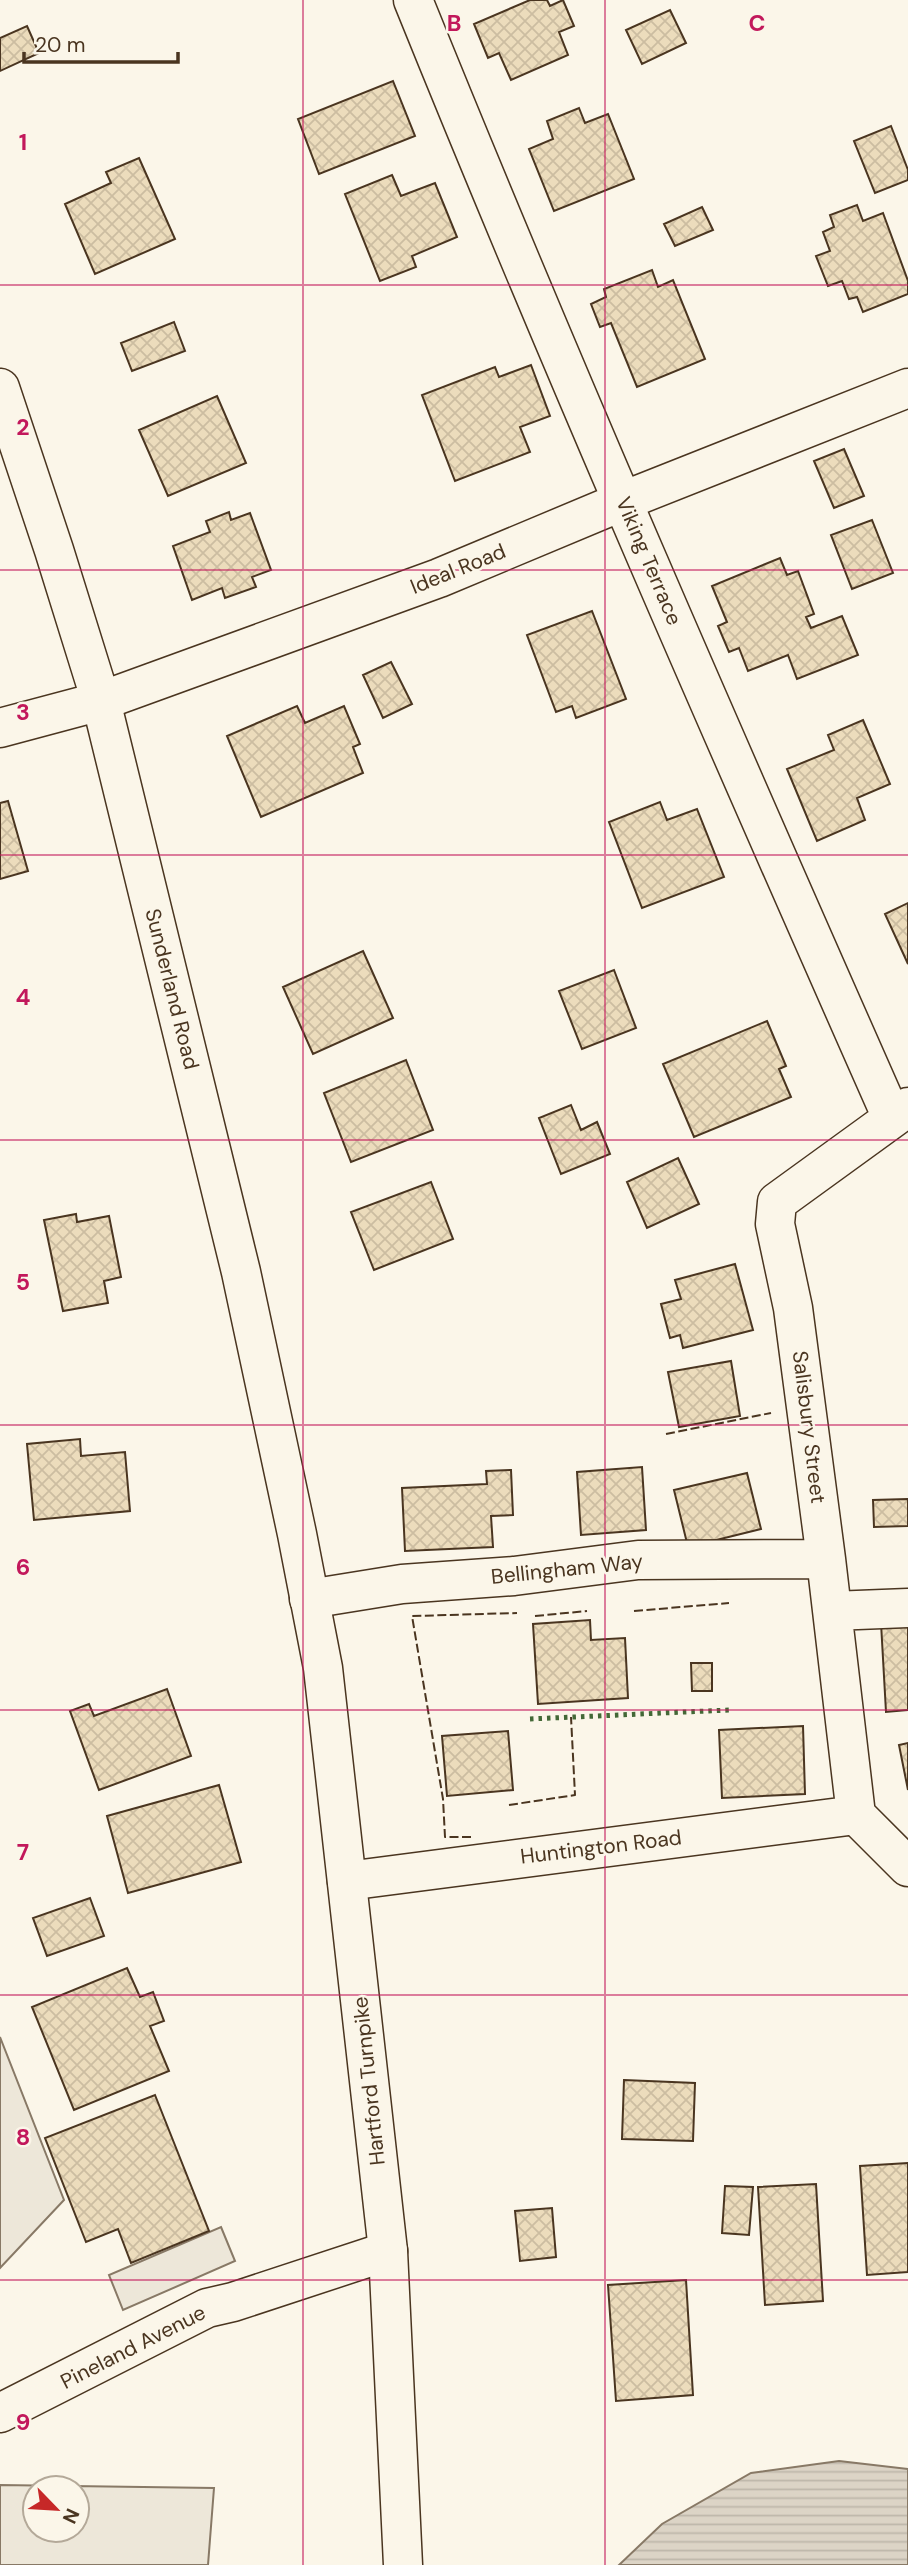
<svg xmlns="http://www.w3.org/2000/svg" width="908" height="2565" viewBox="0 0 908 2565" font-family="'DM Sans',sans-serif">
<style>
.parking{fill:#ede7d9;stroke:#887966;stroke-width:2;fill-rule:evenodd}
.water{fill:url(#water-rules);stroke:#887966;stroke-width:2}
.building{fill:url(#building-cross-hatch);stroke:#4a3520;stroke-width:2}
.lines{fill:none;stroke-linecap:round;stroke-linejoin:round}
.minor-casing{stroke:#4a3520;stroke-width:41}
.major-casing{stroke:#4a3520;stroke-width:41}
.minor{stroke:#fbf6e9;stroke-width:38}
.major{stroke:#fbf6e9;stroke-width:38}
.hedge{stroke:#436837;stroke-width:5;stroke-dasharray:3.5 5;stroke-linecap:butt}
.fence{stroke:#4a3520;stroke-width:2;stroke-dasharray:9 3.5;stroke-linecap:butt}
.grid{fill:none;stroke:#c2185b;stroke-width:2;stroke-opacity:0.55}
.labels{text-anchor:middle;stroke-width:5;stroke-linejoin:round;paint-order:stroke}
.street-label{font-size:21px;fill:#4a3520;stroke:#fbf6e9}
.grid-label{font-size:23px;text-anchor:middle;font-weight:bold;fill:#c2185b;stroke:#fbf6e9;stroke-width:5;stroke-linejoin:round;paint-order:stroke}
</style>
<defs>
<pattern id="water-rules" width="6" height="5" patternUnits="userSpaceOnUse" patternTransform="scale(1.75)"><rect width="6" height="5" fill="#dcd4c6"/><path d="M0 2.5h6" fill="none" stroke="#beb7aa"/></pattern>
<pattern id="building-cross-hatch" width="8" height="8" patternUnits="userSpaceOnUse" patternTransform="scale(1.75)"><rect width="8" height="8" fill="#ecdcbc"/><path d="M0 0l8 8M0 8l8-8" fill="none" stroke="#ccbda1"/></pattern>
</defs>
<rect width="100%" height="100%" fill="#fbf6e9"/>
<path class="parking" d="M0,2037L64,2200L0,2268Z
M221,2227L235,2261L123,2310L109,2275Z
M0,2485L214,2488L208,2565H0ZM35,2488H77V2530H35Z"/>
<path class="water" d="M839,2461L908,2469V2565H619L662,2524L751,2473Z"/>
<path class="building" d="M530,0H547L550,6L563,0L574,26L559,32L568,55L511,80L499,53L488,58L474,24Z
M670,10L686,43L642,64L626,30Z
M27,26L39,53L0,71V38Z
M393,81L415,136L319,174L298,119Z
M579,108L585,123L608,114L634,179L554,211L529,149L553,139L547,121Z
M891,126L908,170V180L875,193L854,141Z
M139,158L175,239L95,274L65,204L111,183L106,172Z
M392,175L401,196L435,183L457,237L412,256L416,267L380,281L345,194Z
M857,205L863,221L883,213L908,281V294L863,312L857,297L849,299L842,281L828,286L816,256L830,251L823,232L834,227L830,215Z
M702,207L713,230L675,246L664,224Z
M652,270L658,287L673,280L705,359L637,387L611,323L600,327L591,304L606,297L604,289Z
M174,322L185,351L132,371L121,343Z
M531,365L550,416L520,427L530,452L455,481L422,395L495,367L499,377Z
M217,396L246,463L168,496L139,430Z
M844,449L864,496L834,508L814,461Z
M229,512L231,520L250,513L271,570L252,577L256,587L225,598L222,588L192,600L173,546L210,532L206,521Z
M872,520L893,573L852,589L831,535Z
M780,558L787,575L798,571L814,614L806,617L811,628L842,616L858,655L797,679L788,655L748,671L739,648L729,652L718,626L727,622L712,586Z
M592,611L626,699L576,718L572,706L556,712L527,635Z
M391,662L412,704L383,718L363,675Z
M297,706L305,723L344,706L360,744L353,747L363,773L261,817L227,736Z
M863,720L890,784L857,798L865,820L817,841L787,769L834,750L828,735Z
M8,801L28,871L0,879V803Z
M660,802L667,820L697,809L724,877L642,908L609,822Z
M908,903V964L885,914Z
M363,951L393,1018L313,1054L283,987Z
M614,970L636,1028L582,1049L559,991Z
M767,1021L786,1066L779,1069L791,1097L694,1137L663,1064Z
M406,1060L433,1130L351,1162L324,1093Z
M571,1105L581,1130L597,1122L610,1154L561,1174L539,1118Z
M678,1158L699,1204L647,1228L627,1182Z
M431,1182L453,1239L374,1270L351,1212Z
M76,1214L77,1222L109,1216L121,1277L104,1281L108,1303L63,1311L44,1220Z
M735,1264L753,1330L683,1348L680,1335L670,1338L661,1304L681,1299L675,1280Z
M731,1361L740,1416L679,1427L668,1372Z
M80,1439L81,1456L125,1452L130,1511L34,1520L27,1444Z
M642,1467L646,1530L581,1535L577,1472Z
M511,1470L513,1515L491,1516L493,1547L405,1551L402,1488L487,1484L486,1471Z
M747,1473L761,1529L688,1547L674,1490Z
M908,1499V1526L874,1527L873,1500Z
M590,1620L591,1640L625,1638L628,1698L538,1704L533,1624Z
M908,1621V1710L886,1712L881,1623Z
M691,1663H712V1691H692Z
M167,1689L191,1756L99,1790L70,1711L89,1704L94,1716Z
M803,1726L805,1794L722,1798L719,1730Z
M508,1731L513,1790L447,1796L442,1736Z
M908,1743V1790L899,1745Z
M219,1785L241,1862L128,1893L107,1816Z
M90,1898L104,1936L47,1956L33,1918Z
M127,1968L140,1997L153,1992L164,2021L150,2026L169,2071L74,2110L32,2007Z
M624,2080L695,2083L693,2141L622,2139Z
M155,2095L209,2231L131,2263L118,2229L86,2242L45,2138Z
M908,2163V2272L867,2275L860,2166Z
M816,2184L823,2301L765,2305L758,2187Z
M725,2186L753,2187L749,2235L722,2233Z
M552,2208L556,2257L520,2261L515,2211Z
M686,2280L693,2395L616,2401L608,2285Z"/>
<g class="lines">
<g class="minor-casing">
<path id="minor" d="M413,0C565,376 728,747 892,1118
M0,728L101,701L439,578L623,501L908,388
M309,1599L402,1584L514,1576L638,1560L826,1559
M832,1611L908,1608
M856,1815L826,1559L793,1308L775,1224L777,1202L908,1107
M856,1815L908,1867
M347,1881L856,1815
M0,2413L207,2308L233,2302L388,2251"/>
</g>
<g class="major-casing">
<path id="major" d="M0,388L54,550L101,701L241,1272L297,1534L323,1668L388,2251L403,2565"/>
</g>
<use href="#minor" class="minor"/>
<use href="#major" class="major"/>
<path class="hedge" d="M530,1719L729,1710"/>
<path class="fence" d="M666,1434L771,1413
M634,1611L729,1603
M535,1616L587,1611
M509,1805L575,1795L571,1717
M471,1837H445L443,1799L412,1616L517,1613"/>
</g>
<path class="grid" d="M303,0V2565M605,0V2565M0,285H908M0,570H908M0,855H908M0,1140H908M0,1425H908M0,1710H908M0,1995H908M0,2280H908"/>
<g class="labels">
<g class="street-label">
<text transform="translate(649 561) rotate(67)" y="7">Viking Terrace</text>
<text transform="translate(458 569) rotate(-22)" y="7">Ideal Road</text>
<text transform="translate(172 989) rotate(76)" y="7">Sunderland Road</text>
<text transform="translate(809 1427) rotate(83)" y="7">Salisbury Street</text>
<text transform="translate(567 1569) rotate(-6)" y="7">Bellingham Way</text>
<text transform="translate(601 1847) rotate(-7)" y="7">Huntington Road</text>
<text transform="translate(369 2081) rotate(-96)" y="7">Hartford Turnpike</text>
<text transform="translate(133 2347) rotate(-27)" y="7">Pineland Avenue</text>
</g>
</g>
<g class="grid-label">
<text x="454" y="31">B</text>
<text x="757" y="31">C</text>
<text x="23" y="150">1</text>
<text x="23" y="435">2</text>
<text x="23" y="720">3</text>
<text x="23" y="1005">4</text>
<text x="23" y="1290">5</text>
<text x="23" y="1575">6</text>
<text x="23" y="1860">7</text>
<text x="23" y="2145">8</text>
<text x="23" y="2430">9</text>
</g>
<g transform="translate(56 2509) rotate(115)"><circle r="33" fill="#fbf6e9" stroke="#b4a999" stroke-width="2"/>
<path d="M0-5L12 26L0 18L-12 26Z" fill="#c62828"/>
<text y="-10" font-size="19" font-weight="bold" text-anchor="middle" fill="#4a3520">N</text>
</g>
<path d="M24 52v10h154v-10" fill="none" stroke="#4a3520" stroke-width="3.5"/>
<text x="35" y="52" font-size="21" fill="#4a3520" stroke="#fbf6e9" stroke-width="5" paint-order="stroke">20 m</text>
</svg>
